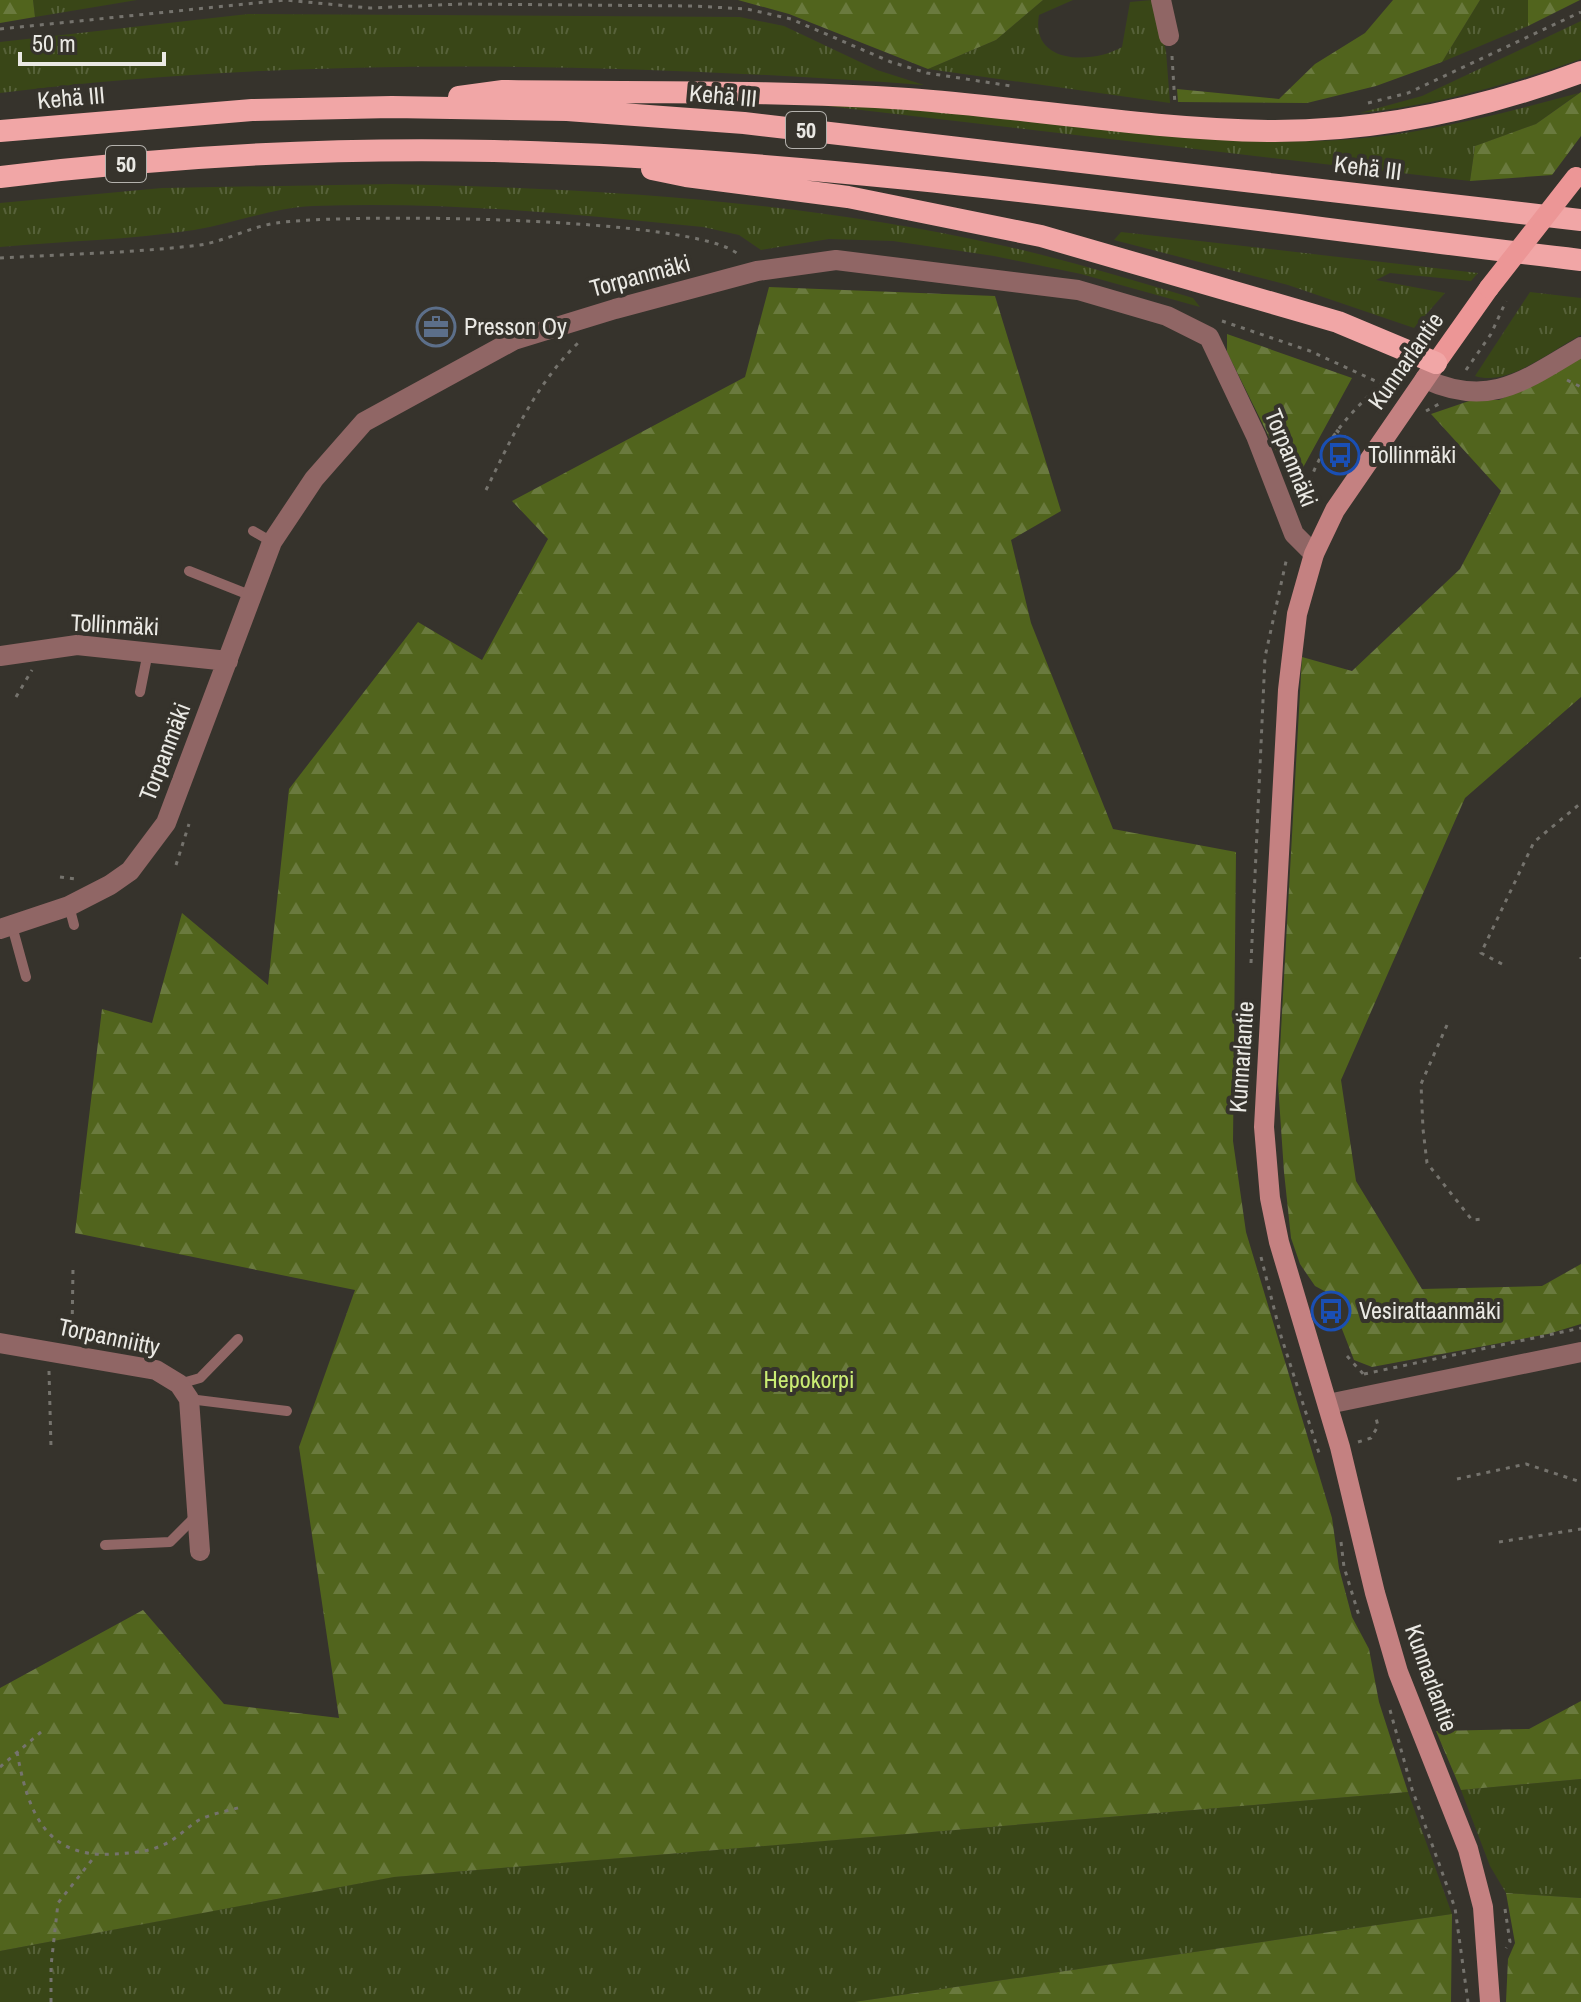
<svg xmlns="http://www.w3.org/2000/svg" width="1581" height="2002" viewBox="0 0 1581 2002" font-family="'Archivo Narrow',sans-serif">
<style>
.grass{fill:url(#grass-tufts)}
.forest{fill:url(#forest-firs)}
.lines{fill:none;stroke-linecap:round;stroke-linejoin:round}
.path{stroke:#75736d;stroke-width:3;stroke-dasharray:4 6;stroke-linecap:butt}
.service{stroke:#906665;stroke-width:10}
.minor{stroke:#906665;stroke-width:20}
.secondary{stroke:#c48181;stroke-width:20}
.primary{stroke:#ec9696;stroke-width:20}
.trunk{stroke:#f1a6a6;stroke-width:22}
.primary-bridge{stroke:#ec9696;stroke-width:20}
.labels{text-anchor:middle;stroke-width:8;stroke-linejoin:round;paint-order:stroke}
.shield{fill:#36332c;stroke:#b4b2ad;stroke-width:2}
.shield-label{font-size:22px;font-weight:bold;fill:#eae9e4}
.street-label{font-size:24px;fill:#eae9e4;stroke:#36332c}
.poi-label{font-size:24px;fill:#eae9e4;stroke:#36332c;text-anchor:start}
.park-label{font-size:24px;fill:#caec74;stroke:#36332c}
</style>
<defs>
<pattern id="grass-tufts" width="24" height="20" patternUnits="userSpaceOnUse" patternTransform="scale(2)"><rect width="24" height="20" fill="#394617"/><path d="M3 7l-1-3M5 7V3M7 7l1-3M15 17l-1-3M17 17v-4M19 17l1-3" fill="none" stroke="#566139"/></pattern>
<pattern id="forest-firs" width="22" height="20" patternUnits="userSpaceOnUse" patternTransform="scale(2)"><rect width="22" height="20" fill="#51641d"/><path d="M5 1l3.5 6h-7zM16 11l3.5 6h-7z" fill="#6a7a3e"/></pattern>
</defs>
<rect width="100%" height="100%" fill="#36332c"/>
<path class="grass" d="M33,0H137L35,17Z
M1043,0H1073L1039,15C1030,65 1093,64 1122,47L1130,2L1152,0L1166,51L1170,103L928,69L996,40Z
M1480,0H1528V26L1442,62Z
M248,14L740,17L784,26L877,70L924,85C619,63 304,55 0,93V42Z
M1581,21V59C1509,84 1437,105 1360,113L1422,96Z
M1579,93L1536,124L1475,146L1470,181L801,103C846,105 891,106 935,110C1064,121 1185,144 1317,141C1406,139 1494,116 1579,93Z
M392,184C596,188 800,201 1000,245C1065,259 1129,279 1193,298L1200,307L1081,274L994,256L893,241L829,239L761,250L739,235L703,227C574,214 443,201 313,206C272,208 235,223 194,230C130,240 65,241 0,247V203L162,188Z
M1121,232L1478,273L1471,281L1390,273L1376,280L1445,293L1414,328L1288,285L1114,240Z
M1530,292L1581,298V335C1551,350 1509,387 1475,376Z
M1581,1779V1898L1506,1893L1490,1866L1461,1790Z
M1408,1792L1452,1914L854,2002H0V1951L393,1877Z"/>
<path class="forest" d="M0,0H33L35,17L0,23Z
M738,0H1043L996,40L928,69L789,14Z
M1393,0H1480L1442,62L1376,86L1307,103L1178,102L1177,89L1279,99L1315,64L1365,33Z
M1528,0H1580L1528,26Z
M1581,92V136L1552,175L1470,181L1475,146L1536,124Z
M769,287L995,296L1061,511L1011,540L1031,623L1113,829L1236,852L1233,1141L1246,1232L1332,1518L1339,1568L1352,1617L1369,1649L1379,1702L1408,1792L394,1877L0,1951V1688L143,1610L224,1704L339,1718L299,1447L355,1290L75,1233L102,1009L152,1023L182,913L268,985L289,789L418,622L482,660L548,539L512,501L745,377Z
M1227,334L1352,378L1299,475L1289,477L1227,352Z
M1581,353V697L1465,798L1341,1080L1356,1181L1422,1289L1542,1286L1581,1264V1324L1548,1334L1372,1367L1354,1360L1328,1293L1315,1286L1300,1264L1291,1238L1284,1172L1278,1084L1302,657L1352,671L1460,569L1501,491L1431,414L1472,400H1499L1543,379Z
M1581,1701V1779L1461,1790L1436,1731L1529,1729Z
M1506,1893L1581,1898V2002H1506L1508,1959L1515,1943Z
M1452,1914L1451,2002H854Z"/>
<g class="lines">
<path class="path" d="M0,29L285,0L370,8L461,4L693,6L747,9L791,19L891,62L927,73L1011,86
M1172,56L1175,105
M1368,103L1408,93L1581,12
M0,258C66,254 134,253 200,245C226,241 250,227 276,223C343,213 699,216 739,255
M1222,321L1310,351L1393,389
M1466,370L1491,334L1506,301
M1567,380L1581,387
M1426,411L1439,404
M1336,430L1349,440
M1321,455L1336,462
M486,490C512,437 537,382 580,341
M1304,500C1317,450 1345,416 1383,383
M16,697L32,670
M176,865L189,824
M60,877L75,879
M1581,957V959
M1251,963L1265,657L1287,557
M1502,964L1481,953L1534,842L1581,803
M1447,1025L1421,1084L1423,1129L1427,1163L1472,1220L1484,1219
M1261,1257L1281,1336L1319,1453
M72,1334L73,1268
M1347,1356L1365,1376
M49,1371L51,1447
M1364,1374L1581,1328
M1358,1442L1371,1438L1378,1426L1375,1414
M1457,1479L1526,1464L1581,1482
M1341,1542L1344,1567L1360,1619
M1499,1542L1581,1529
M1390,1710L1412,1789L1455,1908L1468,2002
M17,1752C28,1812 45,1859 115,1854C131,1853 148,1852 163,1845C177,1839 187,1827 199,1820C211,1814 227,1811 241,1807
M0,1767L41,1732
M1505,1909L1510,1942L1506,1948
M51,2002V1966L58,1903L95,1856"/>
<path class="service" d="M253,531L272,542
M189,571L252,596
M140,692L148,652
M69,906L74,925
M12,926L26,977
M179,1384L200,1378L238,1339
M189,1399L287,1411
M105,1545L170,1542L196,1516"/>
<path class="minor" d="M1161,0L1169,36
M1425,379C1490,409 1525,380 1581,347
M0,656L77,645L228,661
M0,929L69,906L110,885L130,871L166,823L272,542L314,479L364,422L514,340L615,309L757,271L836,260L1078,290L1167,316L1209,337L1256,436L1294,534L1314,554
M0,1343L156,1370L179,1384L189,1399L200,1551
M1328,1404L1581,1352"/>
<path class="secondary" d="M1436,363L1335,510L1314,554L1297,614L1288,690L1264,1127L1270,1198L1279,1242L1340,1447L1375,1593L1398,1672L1468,1849L1483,1907L1490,2002"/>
<path class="primary" d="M1436,363L1489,288"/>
<path class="trunk" d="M459,97L503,91C638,93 774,90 908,99C1028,108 1148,129 1268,131C1375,132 1482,109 1581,72
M0,131L252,110L392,107L567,110L744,123L1581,220
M652,169L686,176L848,197L1041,236L1338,322L1436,363
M0,177C163,157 329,147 494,151C855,160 1222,218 1581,260"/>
<path class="primary-bridge" d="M1489,288L1576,177"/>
</g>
<defs>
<g id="office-ring" transform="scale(2)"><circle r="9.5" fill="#36332c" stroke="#5c6f8a" stroke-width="1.5"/><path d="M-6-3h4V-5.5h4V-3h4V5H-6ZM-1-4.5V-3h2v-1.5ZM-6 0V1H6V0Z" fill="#5c6f8a"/></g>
<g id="bus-ring" transform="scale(2)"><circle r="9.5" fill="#36332c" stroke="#1a4fb4" stroke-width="1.5"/><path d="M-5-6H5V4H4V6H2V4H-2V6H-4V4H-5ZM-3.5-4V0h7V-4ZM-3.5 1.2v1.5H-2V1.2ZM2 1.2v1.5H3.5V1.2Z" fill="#1a4fb4"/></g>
</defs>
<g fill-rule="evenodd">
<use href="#office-ring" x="436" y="327"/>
<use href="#bus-ring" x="1340" y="455"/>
<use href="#bus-ring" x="1331" y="1311"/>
</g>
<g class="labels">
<g class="shield">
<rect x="786" y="112" width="40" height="36" rx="6"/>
<rect x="106" y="146" width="40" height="36" rx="6"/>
</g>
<g class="shield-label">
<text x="806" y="138">50</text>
<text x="126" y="172">50</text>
</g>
<g class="street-label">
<text transform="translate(723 96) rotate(5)" y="8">Kehä III</text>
<text transform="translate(71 98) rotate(-5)" y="8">Kehä III</text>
<text transform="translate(1368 168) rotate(7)" y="8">Kehä III</text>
<text transform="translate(640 276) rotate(-15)" y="8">Torpanmäki</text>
<text transform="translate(1406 361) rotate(-55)" y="8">Kunnarlantie</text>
<text transform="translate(1291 458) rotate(68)" y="8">Torpanmäki</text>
<text transform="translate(115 625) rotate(3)" y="8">Tollinmäki</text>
<text transform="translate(165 752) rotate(-69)" y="8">Torpanmäki</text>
<text transform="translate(1242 1057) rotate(-86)" y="8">Kunnarlantie</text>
<text transform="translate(109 1337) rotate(12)" y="8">Torpanniitty</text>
<text transform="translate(1431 1678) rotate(70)" y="8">Kunnarlantie</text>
</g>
<g class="poi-label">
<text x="464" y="335">Presson Oy</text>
<text x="1368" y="463">Tollinmäki</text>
<text x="1359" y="1319">Vesirattaanmäki</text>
</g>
<g class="park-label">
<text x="809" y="1388">Hepokorpi</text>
</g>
</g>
<path d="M20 52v12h144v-12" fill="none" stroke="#eae9e4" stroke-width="4"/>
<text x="32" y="52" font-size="24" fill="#eae9e4" stroke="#36332c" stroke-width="6" paint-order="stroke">50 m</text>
</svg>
